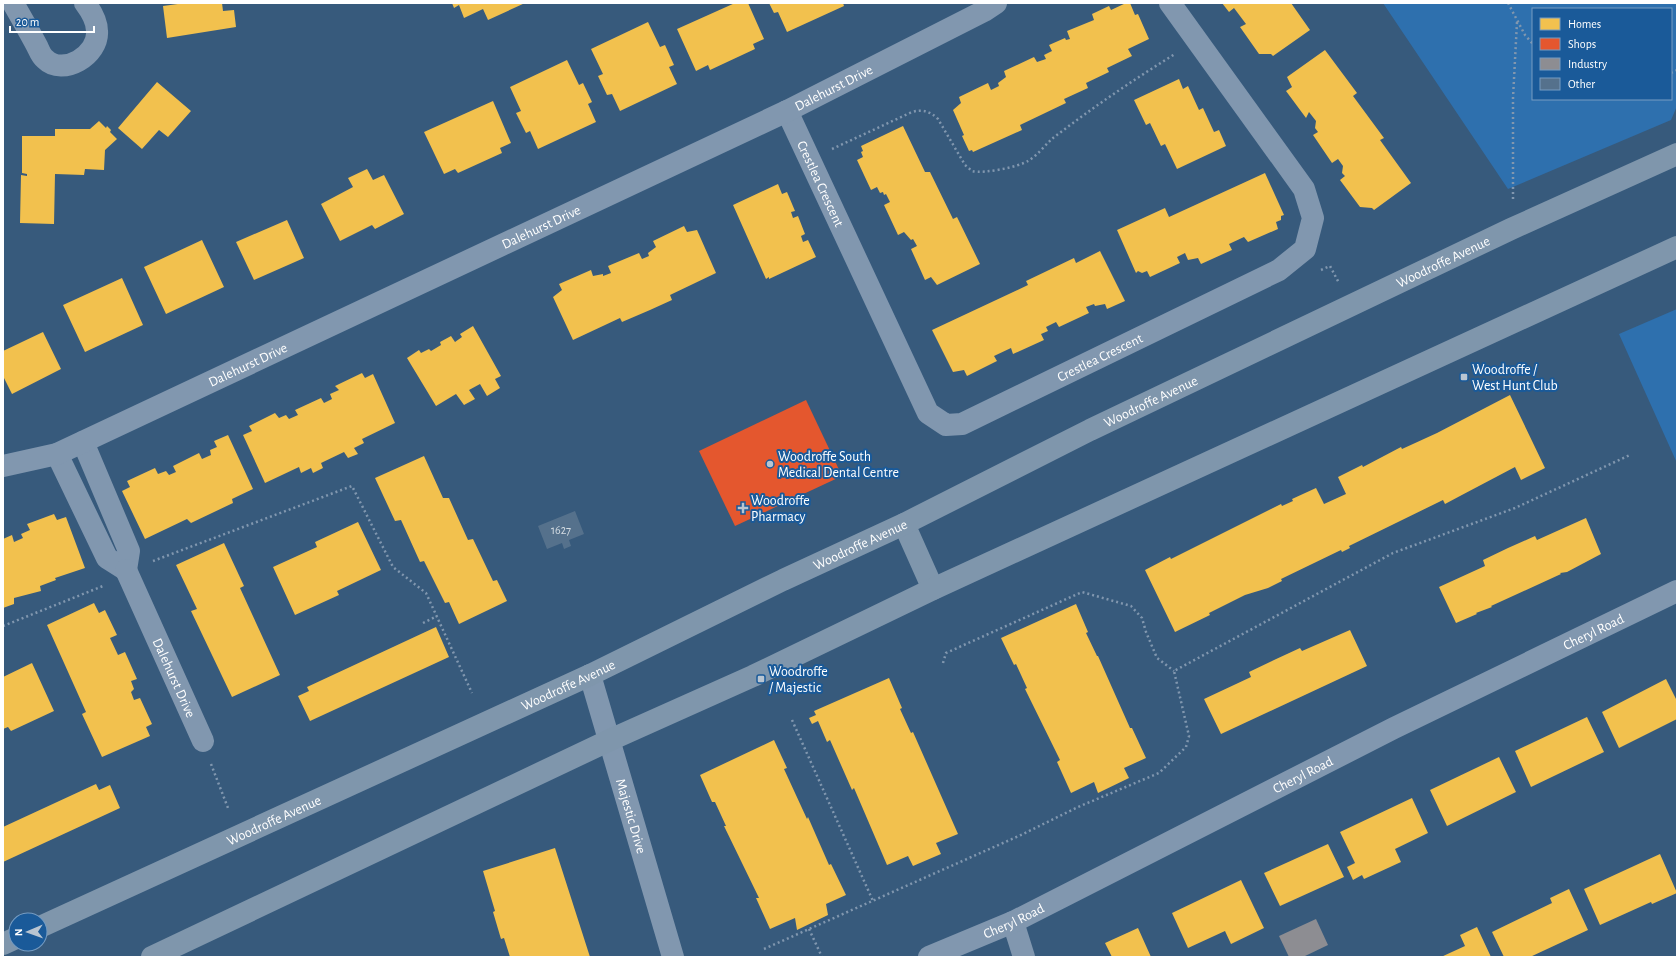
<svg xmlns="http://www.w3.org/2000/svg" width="1680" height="960" viewBox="0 0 1680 960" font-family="'Alegreya Sans',sans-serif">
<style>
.grass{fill:#2e70ae;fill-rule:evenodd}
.homes{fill:#f2c14e}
.shops{fill:#e4572e}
.industry{fill:#8d8d92}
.building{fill:#55718c}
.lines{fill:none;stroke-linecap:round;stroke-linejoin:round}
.path{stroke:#8197af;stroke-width:2.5;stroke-dasharray:2 3;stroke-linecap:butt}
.minor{stroke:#8197af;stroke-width:22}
.major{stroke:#7f96ac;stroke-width:22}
.poi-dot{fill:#b9c5d1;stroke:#1a5a99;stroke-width:1.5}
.labels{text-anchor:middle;stroke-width:4;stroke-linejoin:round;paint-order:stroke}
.number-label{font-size:12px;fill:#d4dce2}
.street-label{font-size:14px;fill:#fff;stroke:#1a5a99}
.poi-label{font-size:14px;fill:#fff;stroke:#1a5a99;text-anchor:start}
</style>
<rect width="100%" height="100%" fill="#375a7c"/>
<path class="grass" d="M1383,3H1677V106L1671,120L1508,189ZM1533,9H1671V99H1533Z
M1677,309V463L1619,334Z"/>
<path class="homes" d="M185,3H222L223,11L234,10L236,27L167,38L163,6Z
M452,3H525L488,20L483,9L464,18L459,5L454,8Z
M735,3H748L764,39L753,44L755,49L710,70L708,65L696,71L677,29Z
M769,3H843L844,6L787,32L778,12L774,13Z
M1126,3H1130L1135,15L1138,14L1149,39L1128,49L1132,56L1107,68L1109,72L1086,83L1088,88L1064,99L1066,103L1020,125L1022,130L973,152L972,150L969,151L962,136L964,135L953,110L961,103L959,97L988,83L991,90L999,86L998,83L1006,77L1004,71L1034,57L1037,62L1046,59L1044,55L1052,51L1049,45L1065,38L1066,40L1070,39L1067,31L1094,20L1092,14L1109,6L1111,10Z
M1222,3H1291L1310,30L1273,56L1271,54H1259L1240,27L1246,24L1234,8L1229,12Z
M648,22L660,47L665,45L674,65L669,67L677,84L620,111L612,94L607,95L598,76L603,74L591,49Z
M1325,50L1357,93L1353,96L1384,138L1380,140L1411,183L1374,210L1372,208L1360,207L1340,180L1345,176L1342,173L1343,166L1338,159L1332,163L1313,135L1318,132L1315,128L1316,121L1309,112L1306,118L1286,91L1292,87L1287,77Z
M567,60L579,85L583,83L592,102L588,104L596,122L538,149L530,131L526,133L516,113L521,111L510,87Z
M1179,79L1183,89L1188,86L1199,110L1203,108L1214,132L1219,130L1226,146L1177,169L1165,144L1161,146L1150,123L1146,125L1134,100Z
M157,82L191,111L168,137L159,130L142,149L118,128Z
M493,101L511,143L500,148L502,153L458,173L455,169L444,174L424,132Z
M99,121L106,128L107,126L111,130L110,132L117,139L105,150L104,170L85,169L84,175L55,174L54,224L20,223L21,175L27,176V174L22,173V136H55V129H90Z
M903,126L925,172H930L953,219L957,217L980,264L937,285L931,277L925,280L911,249L917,246L913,239L911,240L904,232L898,235L884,205L890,202L886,194L884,195L883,192L880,193L877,187L871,190L857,160L863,157L861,152L863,151L861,146Z
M367,169L373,180L384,175L404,214L375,229L372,225L340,241L321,204L353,187L348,178Z
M1265,173L1284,215L1281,216V220L1276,222L1278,229L1248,242L1244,237L1229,244L1232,250L1201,264L1198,258L1188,260L1185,253L1177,257L1180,263L1150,277L1147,271L1142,273L1138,271L1136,273L1117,230L1165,208L1169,217Z
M778,184L782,194L787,192L795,211L791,212L793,218L798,216L805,234L801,236L803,242L808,240L816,257L769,279V277L766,279L733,205Z
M287,220L304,258L254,280L236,242Z
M684,226L687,232L697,230L716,273L670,295L672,300L650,310L622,322L620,318L573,340L553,297L562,290L559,284L591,270L593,276L603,274V276L611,273L608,266L639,253L642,259L649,256L648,253L656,247L653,241Z
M202,240L224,287L166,314L144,267Z
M1100,251L1125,301L1107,309L1105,304L1095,306L1094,304L1086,307L1089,313L1059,327L1056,322L1046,327L1048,331L1041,334L1044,340L1013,354L1011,348L994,356L997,361L967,376L964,370L953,372L932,330L1028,285L1026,281L1049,270L1074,258L1076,263Z
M122,278L143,325L85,352L63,305Z
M473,326L501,376L495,379L500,388L487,396L480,384L469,390L475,399L464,405L456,394L436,406L407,358L419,350L421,353L429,349L431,351L441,345L440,342L451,336L455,342L462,337L460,334Z
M43,332L61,369L12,394L3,376V351Z
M362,373L365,378L373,374L395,423L362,439L364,443L354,448L358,454L348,458L344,452L321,463L323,468L313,473L311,468L301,473L299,467L265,483L243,435L252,431L249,426L275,413L279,418L286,415L289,419L298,415L295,410L321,398L324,403L332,399L330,394L339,390L335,386Z
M1510,395L1545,468L1521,480L1515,467L1460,496L1445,504L1443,500L1349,546L1350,548L1342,552L1341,550L1281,579L1282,581L1268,588L1245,595L1209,613L1210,615L1175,632L1145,570L1170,557L1171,559L1281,504L1282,506L1293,501L1292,499L1316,488L1324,504L1346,494L1338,477L1362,465L1363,467L1401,447L1402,449L1437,433Z
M228,435L253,489L232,499L233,503L191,523L187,519L145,539L122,491L130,487L127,481L155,468L158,474L166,471L169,475L176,472L173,466L199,453L202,459L211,455L210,450L217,447L214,441Z
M424,456L443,498H449L468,540L473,539L493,581L497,580L507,601L459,624L449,602L445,603L424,561L420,562L401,520L395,521L375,478Z
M54,514L57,520L66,517L85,568L55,578L56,580L40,586L41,591L14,598V604L3,608V539L12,535L14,542L23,538L21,534L30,530L27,524Z
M1586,518L1601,554L1567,572L1560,573L1561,574L1491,606L1492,607L1476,613L1477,614L1456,623L1439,587L1485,566L1483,560L1508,548L1535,536L1537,540Z
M358,522L381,570L337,591L339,595L295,615L273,567L317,547L315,542Z
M224,543L244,586L240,588L280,675L232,697L191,611L197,609L176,565Z
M94,603L99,613L105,610L117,635L110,638L118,655L125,652L137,679L131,681L134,689L131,692L134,700L140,698L152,724L146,727L150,736L102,757L82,714L86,712L47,625Z
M1076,604L1088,632L1086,633L1097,656H1098L1130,728H1132L1146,758L1124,768L1129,778L1098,793L1094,782L1071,793L1057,762L1060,760L1025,689L1027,688L1016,664L1014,665L1001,638Z
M436,627L449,657L310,721L298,696L309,691L307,687Z
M1350,630L1367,666L1221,734L1204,699L1251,677L1249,672L1274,660L1300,648L1302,651Z
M32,663L54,711L11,731L8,727L3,729V677Z
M889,678L902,708L900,709L911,733L913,732L958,834L936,843L941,854L913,866L908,856L887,865L854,788L852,790L830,740L827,742L818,721L812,724L809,718L816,715L814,711Z
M1666,679L1677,701V719L1619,748L1602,712Z
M1587,717L1604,752L1531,787L1515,751Z
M774,740L787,768L784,769L807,819L808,817L829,865L831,864L846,895L826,904L828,915L797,930L795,918L770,929L756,898H759L724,826H726L715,802H712L700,775Z
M1499,757L1516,792L1447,826L1430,790Z
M96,784L99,790L110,785L120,808L3,862V827Z
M1412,798L1428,833L1395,849L1401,862L1364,879L1362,875L1353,880L1347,867L1355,863L1340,832Z
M1328,844L1344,877L1280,906L1264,873Z
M555,848L590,957H510L504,938L501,939L493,912L495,911L483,871Z
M1660,854L1677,893L1652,904L1651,902L1600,925L1584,889Z
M1241,880L1264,928L1231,944L1225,931L1188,948L1172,913Z
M1569,889L1588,930L1530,957H1504L1492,932L1552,903L1550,898Z
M1477,927L1491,957H1441L1465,946L1460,935Z
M1138,928L1151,957H1112L1105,943Z"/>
<path class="shops" d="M806,400L842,476L735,526L699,451Z"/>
<path class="industry" d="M1316,919L1328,945L1303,957H1289L1279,936Z"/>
<path class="building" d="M575,511L584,534L569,540L571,546L564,549L562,543L547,549L538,526Z"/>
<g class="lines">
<path class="path" d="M1508,3L1525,35L1533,44
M1671,73L1677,70
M832,149L912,112C922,109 930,111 938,119L965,165L972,171C984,174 1018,167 1028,161C1038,155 1045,145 1053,138C1092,108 1133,80 1175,54
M1513,199V98L1517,22
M1321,270L1330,266L1339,283
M153,561L352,486L393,567L426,593L472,693
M423,623L437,616
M3,626L103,586
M943,663L946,653L1082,592L1131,606L1142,618L1146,632L1157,658L1174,671
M792,720L873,901
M211,764L228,808
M809,929L822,957
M764,949L1021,835L1078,807L1159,773L1186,747L1189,736L1174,671L1393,553L1515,508L1630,455"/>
<g class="minor">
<path d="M13,3C21,17 29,31 37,46C39,50 41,56 45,59C63,77 99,55 97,31C97,21 91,11 85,3"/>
<path id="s1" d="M787,111L928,413L946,425L962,424L1279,270L1305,249L1313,218L1304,189L1170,3"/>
<path d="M57,454L107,558L126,570L129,551L83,442"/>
<path id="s2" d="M3,466L57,454L787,111L984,11L996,3"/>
<path id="s3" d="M126,570L203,741"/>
<path id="s4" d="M590,675L673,957"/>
<path d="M1013,922L1024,957"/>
<path id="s5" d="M929,957L1013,922L1394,728L1677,591"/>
</g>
<g class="major">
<path d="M904,524L933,589"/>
<path id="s6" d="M40,927L590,675L783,580L904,524L1090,430L1511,229L1677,154"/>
<path d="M3,944L16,938"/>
<path d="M152,957L610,740L753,676L933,589L1677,247"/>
</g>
</g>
<g class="poi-dot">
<rect x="1460" y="373" width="8" height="8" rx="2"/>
<circle cx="770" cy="464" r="4"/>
<path d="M741 502h4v4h4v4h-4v4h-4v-4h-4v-4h4z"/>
<rect x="757" y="675" width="8" height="8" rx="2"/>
</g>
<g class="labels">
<g class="number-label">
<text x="561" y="534">1627</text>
</g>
<g class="street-label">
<text dy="5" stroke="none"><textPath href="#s2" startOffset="914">Dalehurst Drive</textPath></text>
<text dy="5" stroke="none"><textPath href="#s1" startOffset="80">Crestlea Crescent</textPath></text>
<text dy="5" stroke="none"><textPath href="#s2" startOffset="590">Dalehurst Drive</textPath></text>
<text dy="5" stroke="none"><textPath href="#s6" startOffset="1553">Woodroffe Avenue</textPath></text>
<text dy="5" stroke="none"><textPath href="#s1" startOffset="524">Crestlea Crescent</textPath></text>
<text dy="5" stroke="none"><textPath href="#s2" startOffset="266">Dalehurst Drive</textPath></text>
<text dy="5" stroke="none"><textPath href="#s6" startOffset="1229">Woodroffe Avenue</textPath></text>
<text dy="5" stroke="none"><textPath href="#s6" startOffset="905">Woodroffe Avenue</textPath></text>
<text dy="5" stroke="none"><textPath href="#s5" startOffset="740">Cheryl Road</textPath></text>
<text dy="5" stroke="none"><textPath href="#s3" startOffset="118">Dalehurst Drive</textPath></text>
<text dy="5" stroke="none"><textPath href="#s6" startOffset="581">Woodroffe Avenue</textPath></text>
<text dy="5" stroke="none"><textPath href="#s5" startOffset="416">Cheryl Road</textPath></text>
<text dy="5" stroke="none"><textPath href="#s4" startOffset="147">Majestic Drive</textPath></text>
<text dy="5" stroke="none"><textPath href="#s6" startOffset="257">Woodroffe Avenue</textPath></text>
<text dy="5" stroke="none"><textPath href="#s5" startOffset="92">Cheryl Road</textPath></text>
</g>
<g class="poi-label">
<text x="1472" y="374">Woodroffe /<tspan x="1472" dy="16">West Hunt Club</tspan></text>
<text x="778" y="461">Woodroffe South<tspan x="778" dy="16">Medical Dental Centre</tspan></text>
<text x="751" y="505">Woodroffe<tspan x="751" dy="16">Pharmacy</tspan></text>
<text x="769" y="676">Woodroffe<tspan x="769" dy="16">/ Majestic</tspan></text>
</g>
</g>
<rect width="1680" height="960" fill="none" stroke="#ffffff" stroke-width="8"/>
<rect x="1532" y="8" width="140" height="92" fill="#1a5a99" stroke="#769cc2"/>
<rect x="1540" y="18" width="20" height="12" fill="#f2c14e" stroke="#769cc2"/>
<text x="1568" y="28" font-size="12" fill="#ffffff">Homes</text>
<rect x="1540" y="38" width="20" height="12" fill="#e4572e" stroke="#769cc2"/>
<text x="1568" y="48" font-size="12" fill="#ffffff">Shops</text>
<rect x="1540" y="58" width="20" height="12" fill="#8d8d92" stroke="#769cc2"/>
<text x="1568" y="68" font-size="12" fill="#ffffff">Industry</text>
<rect x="1540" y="78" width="20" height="12" fill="#55718c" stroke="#769cc2"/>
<text x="1568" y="88" font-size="12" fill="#ffffff">Other</text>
<g transform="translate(28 932) rotate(268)"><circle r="19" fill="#1a5a99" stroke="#769cc2"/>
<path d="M0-3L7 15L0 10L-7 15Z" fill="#b9c5d1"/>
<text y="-6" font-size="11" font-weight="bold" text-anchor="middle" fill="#ffffff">N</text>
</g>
<path d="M10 26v6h84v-6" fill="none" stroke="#ffffff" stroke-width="2"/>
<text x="16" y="26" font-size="12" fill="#ffffff" stroke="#1a5a99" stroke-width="3" paint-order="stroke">20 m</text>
</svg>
